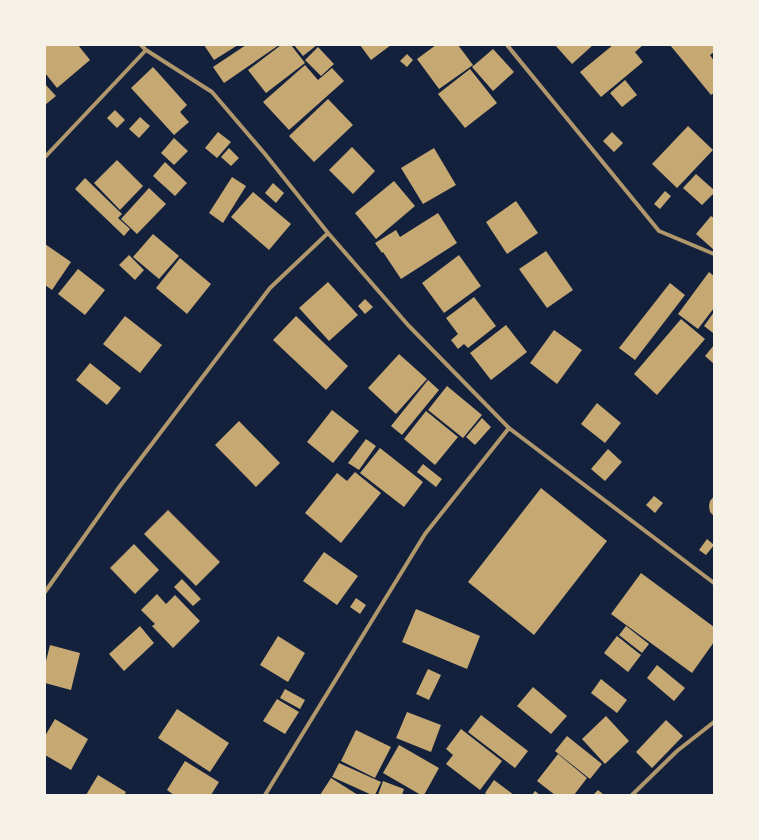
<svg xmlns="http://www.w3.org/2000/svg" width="759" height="840" viewBox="0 0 759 840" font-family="Literata,serif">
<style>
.building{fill:#c6a872}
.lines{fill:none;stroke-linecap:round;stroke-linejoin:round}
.minor{stroke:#b1986c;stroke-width:4}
</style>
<rect width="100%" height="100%" fill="#14213d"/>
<path class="building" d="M45,45H78L90,60L57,88L45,73Z
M204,45H238L214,60Z
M246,45H279L224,83L213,67Z
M281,45H291L305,63L266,93L248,70Z
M294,45H317L303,56Z
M360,45H391L371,60Z
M436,45H458L473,65L439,89L417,59Z
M555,45H593L572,64Z
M613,45H643L635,52L643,62L601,97L580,72Z
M670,45H714V52L710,55L714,61V93L711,95Z
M318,47L334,64L321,76L305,60Z
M493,49L514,72L493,91L472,67Z
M407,54L413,60L407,67L400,61Z
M305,65L318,80L332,68L344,81L289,130L263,102Z
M153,67L187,105L180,112L189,122L174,135L131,88Z
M470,69L497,103L465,128L438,94Z
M625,80L637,95L622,107L610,93Z
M45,84L56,96L45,105Z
M328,99L353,125L314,162L289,136Z
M115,110L125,120L117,128L107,118Z
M140,117L150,126L139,138L129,129Z
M688,126L713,150L677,188L652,164Z
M218,132L231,142L217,158L205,148Z
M612,132L623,143L614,152L603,141Z
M174,138L188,151L174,165L161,153Z
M352,147L375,171L353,194L329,170Z
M229,148L239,158L231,166L221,157Z
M434,148L456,185L423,204L401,168Z
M117,160L143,186L120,210L94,183Z
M165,162L187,183L175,196L153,176Z
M696,174L714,190V193L702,205L683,188Z
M232,177L246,186L223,223L209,213Z
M85,178L122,214L118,218L130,229L124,236L75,189Z
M394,181L415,206L376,239L355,213Z
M273,183L284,193L276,203L265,193Z
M149,188L166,204L137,234L121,219Z
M665,191L671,196L660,209L654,204Z
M253,192L291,224L269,250L231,217Z
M516,201L538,233L507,254L486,222Z
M438,213L457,243L401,279L383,252L382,253L375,243L396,230L400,237Z
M711,216L714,218V250L696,234Z
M153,234L179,256L159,279L133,257Z
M45,244L71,262L52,290L45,285Z
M546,251L573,290L547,308L519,269Z
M129,255L144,270L135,280L119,265Z
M459,255L481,286L444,313L422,283Z
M180,258L211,284L187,314L156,288Z
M78,269L105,290L85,315L58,294Z
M709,272L714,276V308L698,329L678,314Z
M328,282L358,315L329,341L299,308Z
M670,283L685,295L635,360L619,348Z
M474,297L496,326L468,348L464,344L458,349L451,340L458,334L446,318Z
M365,299L373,307L365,314L358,306Z
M714,312V332L713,333L704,326Z
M125,316L162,345L140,373L103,344Z
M296,316L348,366L326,390L273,340Z
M681,319L705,339L657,395L634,374Z
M506,325L527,352L491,380L470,353Z
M554,330L582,350L557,384L530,363Z
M714,345V364L705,356Z
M399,354L427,379L396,414L368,388Z
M90,363L121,388L107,405L76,380Z
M428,380L439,390L402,435L391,426Z
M447,386L482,415L463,438L428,410Z
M597,403L621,423L605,443L581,424Z
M332,410L359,431L333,463L307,442Z
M426,411L458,437L435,465L404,439Z
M482,418L491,427L475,445L466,437Z
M239,421L280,463L256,487L215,445Z
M366,439L376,446L359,470L348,463Z
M380,448L423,482L404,507L360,473Z
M608,449L622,462L605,481L591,469Z
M423,464L442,479L436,487L417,472Z
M355,472L381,493L341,543L305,513L337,473L347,481Z
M541,488L607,541L534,635L468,582Z
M654,496L663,503L655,513L646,505Z
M714,496V516L710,512L709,506L710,501Z
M168,510L220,562L196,586L144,534Z
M707,539L714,545L706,555L699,550Z
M134,544L159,570L135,594L110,568Z
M324,552L358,576L337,605L303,581Z
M641,573L714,627V642L692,673L611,614Z
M182,579L201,599L193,606L174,587Z
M157,594L166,604L175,595L200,621L173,648L152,626L155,624L141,610Z
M356,598L366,605L360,614L350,607Z
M416,609L480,636L467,669L402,642Z
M140,626L154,643L124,671L109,654Z
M626,626L649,644L642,653L619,635Z
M278,636L305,653L288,682L260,665Z
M617,636L641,655L628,672L604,653Z
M50,645L80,653L71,690L45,683V665Z
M657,665L685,688L674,701L647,678Z
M428,669L441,675L429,700L416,694Z
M601,679L627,700L617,713L591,693Z
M533,687L567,716L551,734L517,706Z
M285,689L305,700L300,709L280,698Z
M277,699L299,712L285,734L263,721Z
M177,709L229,743L210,772L158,738Z
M407,712L441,725L431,752L396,738Z
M481,715L528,751L515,768L468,732Z
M606,716L629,741L605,764L582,739Z
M55,719L88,739L71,770L45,755V736Z
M666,720L683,736L652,768L636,752Z
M461,729L502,761L480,790L446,764L453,755L446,749Z
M356,730L391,747L375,778L341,761Z
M567,736L602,764L590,779L555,751Z
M399,745L439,768L424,795H421L383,773Z
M558,754L587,778L574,795H555L537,781Z
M185,761L219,782L211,795H174L167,790Z
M339,763L381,782L375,795H372L332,777Z
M98,775L126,792L124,795H86Z
M331,778L358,795H320Z
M494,780L514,795H488L485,793Z
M383,781L404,789L402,795H378Z
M598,790L604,795H593Z
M535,791L540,795H532Z"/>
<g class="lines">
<path class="minor" d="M141,45L146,50L212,92L265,154L328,233L408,325L509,428L714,583
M507,45L659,231L714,254
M45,157L146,50
M45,592L120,486L270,288L328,233
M265,795L425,534L509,428
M632,795L677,751L714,722"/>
</g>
<rect width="759" height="840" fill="none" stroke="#f6f1e7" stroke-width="92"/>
</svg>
